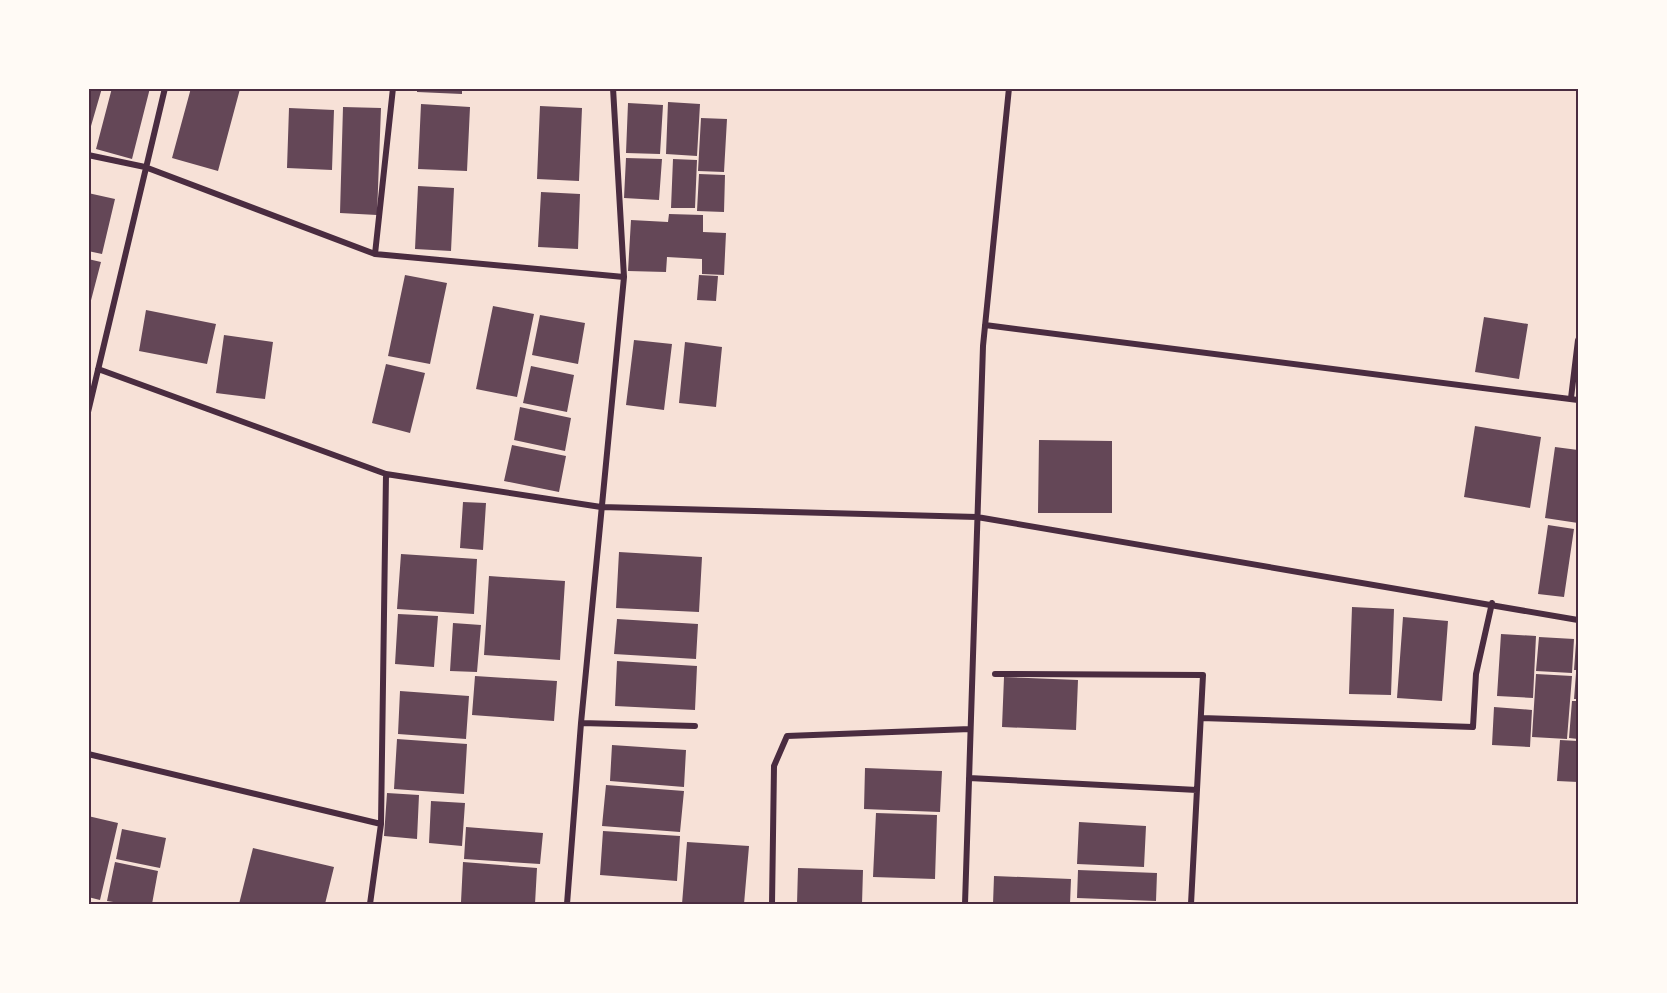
<svg xmlns="http://www.w3.org/2000/svg" width="1667" height="993" viewBox="0 0 1667 993" font-family="Commissioner,sans-serif">
<style>
.building{fill:#644757}
.lines{fill:none;stroke-linecap:round;stroke-linejoin:round}
.minor{stroke:#4a2c40;stroke-width:6}
.neatline{fill:none;stroke:#4a2c40;stroke-width:2}
</style>
<rect width="100%" height="100%" fill="#f7e1d7"/>
<path class="building" d="M88,88H102L89,133H88Z
M112,88H150L132,159L96,149Z
M191,88L240,89L218,171L172,158Z
M417,88H462V94L417,92Z
M668,102L700,104L697,156L666,154Z
M628,103L663,105L660,154L626,153Z
M421,104L470,107L467,171L418,169Z
M540,106L582,108L579,181L537,179Z
M343,107L381,108L377,215L340,213Z
M289,108L334,110L332,170L287,168Z
M701,118L727,119L724,172L698,171Z
M626,158L662,159L659,200L624,198Z
M673,159L697,160L695,208H671Z
M699,174L725,175L724,212L697,211Z
M418,186L454,188L451,251L415,249Z
M541,192L580,194L578,249L538,247Z
M88,193L115,199L102,254L88,251Z
M669,214L703,215V232L726,233L724,275L702,274V259L667,257L666,272L628,271L631,220L668,222Z
M88,259L101,262L89,308H88Z
M405,275L447,283L430,364L388,356Z
M699,275L718,276L716,301L697,300Z
M493,306L534,314L517,397L476,389Z
M146,310L216,324L207,364L139,351Z
M540,315L585,323L578,364L532,355Z
M1484,317L1528,324L1519,379L1475,372Z
M224,335L273,342L265,399L216,393Z
M634,340L672,344L664,410L626,405Z
M685,342L722,347L716,407L679,403Z
M386,364L425,373L410,433L372,423Z
M531,366L574,375L567,412L523,403Z
M520,407L571,418L565,451L514,440Z
M1475,426L1541,437L1530,508L1464,497Z
M1039,440L1112,441V513H1038Z
M512,445L566,456L559,492L504,481Z
M1555,447L1578,450V523L1545,518Z
M463,502L486,503L483,550L460,548Z
M1548,525L1574,529L1564,597L1538,594Z
M619,552L702,557L699,612L616,608Z
M401,554L477,559L474,614L397,609Z
M489,576L565,581L560,660L484,655Z
M1352,607L1394,609L1391,695L1349,694Z
M398,614L438,616L434,667L395,664Z
M1403,617L1448,621L1442,701L1397,698Z
M617,619L698,624L696,659L614,654Z
M453,623L481,625L477,672L450,671Z
M1501,634L1536,636L1533,698L1497,696Z
M1539,637L1574,639L1572,673L1536,671Z
M1576,643L1578,644V670H1574Z
M617,661L697,666L695,710L615,706Z
M1576,673H1578V699H1574Z
M1536,674L1572,676L1567,739L1532,737Z
M475,676L557,681L554,721L472,715Z
M1004,677L1078,680L1076,730L1002,727Z
M400,691L469,696L466,739L398,734Z
M1572,701H1578V739L1569,738Z
M1494,707L1532,710L1530,747L1492,745Z
M397,739L467,744L464,794L394,789Z
M1560,740L1578,741V782L1557,781Z
M612,745L686,750L684,787L610,781Z
M865,768L942,771L940,812L864,809Z
M606,785L684,791L680,832L602,826Z
M387,793L419,795L417,839L384,836Z
M431,801L465,803L462,846L429,843Z
M876,813L937,815L935,879L873,877Z
M88,816L118,823L100,900L88,897Z
M1079,822L1146,826L1144,867L1077,864Z
M466,827L543,833L540,864L464,859Z
M122,829L166,838L160,868L116,859Z
M603,831L680,836L677,881L600,875Z
M687,842L749,846L744,904H682Z
M253,848L334,867L325,904H239Z
M115,862L158,871L152,904H126L107,901Z
M463,862L537,868L535,904L461,902Z
M798,868L863,870L862,904H797Z
M1078,870L1157,873L1156,901L1077,898Z
M994,876L1071,879L1070,904H993Z"/>
<g class="lines">
<path class="minor" d="M613,88L624,277
M88,155L145,167L375,254L624,277L581,723L567,904
M375,254L393,88
M985,325L1578,400
M98,369L386,474L601,507L977,517L1578,620
M1571,398L1578,340
M88,412L165,88
M995,674L1203,675L1191,904
M1201,718L1473,727L1476,674L1492,603
M581,723L695,726
M88,754L381,824L370,904
M969,778L1197,790
M381,824L386,474
M772,904L774,766L787,736L970,729
M965,904L983,346L1009,88"/>
</g>
<rect width="1667" height="993" fill="none" stroke="#fffaf5" stroke-width="180"/>
<rect x="90" y="90" width="1487" height="813" class="neatline"/>
</svg>
